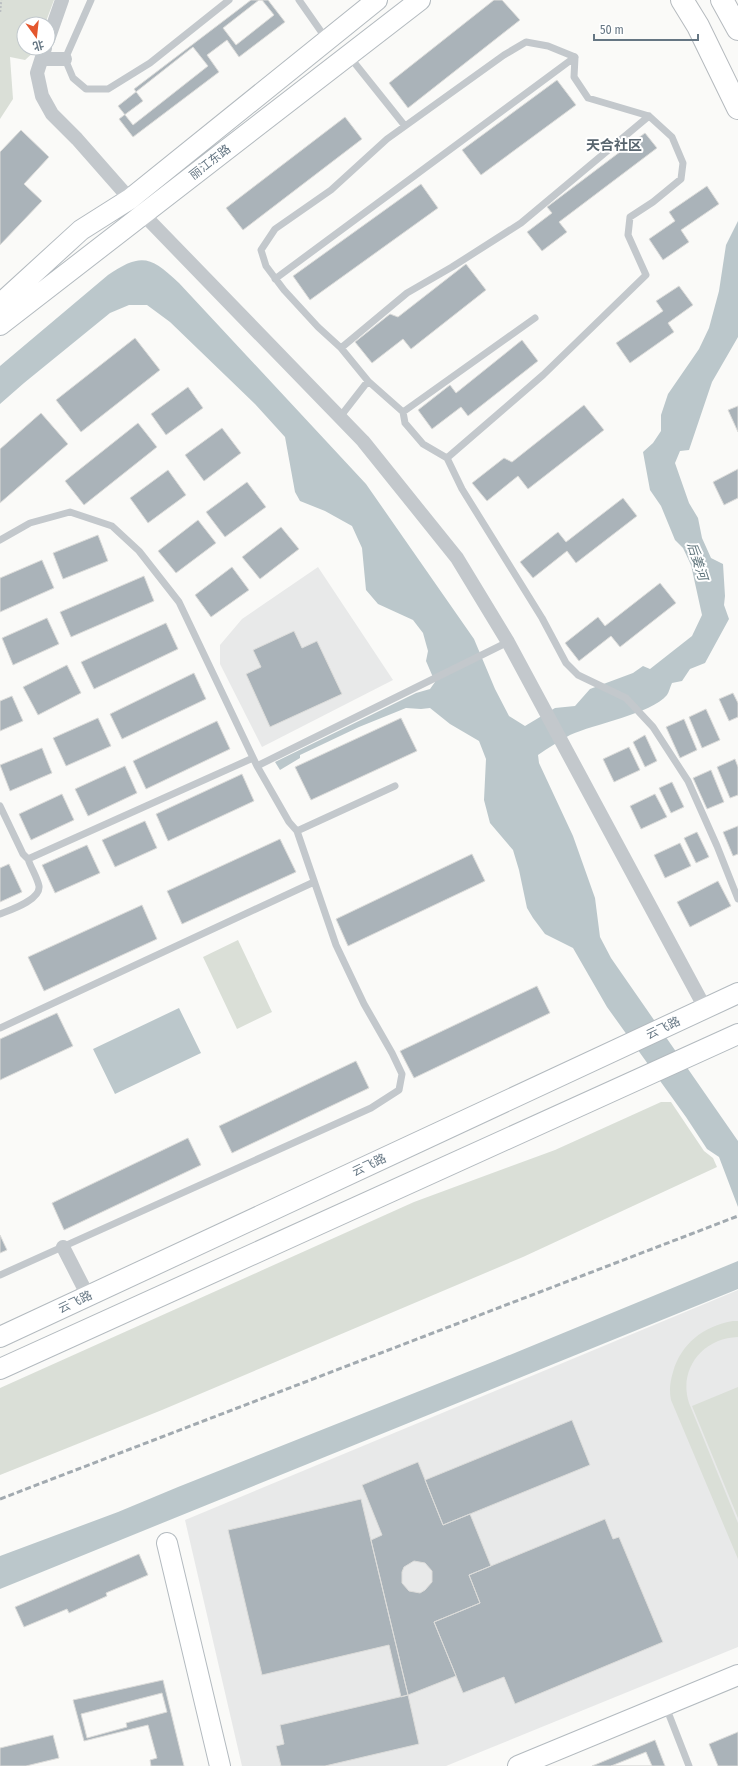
<svg xmlns="http://www.w3.org/2000/svg" width="738" height="1766" viewBox="0 0 738 1766" font-family="'Fira Sans Condensed','Noto Sans SC',sans-serif">
<style>
.built{fill:#e8e9e9}
.green{fill:#dadfd7}
.water{fill:#bbc7cb}
.building{fill:#aab3b9;stroke:#dcdcda;fill-rule:evenodd}
.lines{fill:none;stroke-linecap:round;stroke-linejoin:round}
.secondary-casing{stroke:#b3babf;stroke-width:22}
.primary-casing{stroke:#b5babe;stroke-width:24}
.path{stroke:#bbbfc2;stroke-width:2.5;stroke-dasharray:2 2;stroke-linecap:butt}
.lane{stroke:#c3c8cc;stroke-width:7}
.street{stroke:#c3c8cc;stroke-width:14}
.secondary{stroke:#fff;stroke-width:20}
.primary{stroke:#fff;stroke-width:22}
.rail{stroke:#a2aab0;stroke-width:3;stroke-dasharray:6 3;stroke-linecap:butt}
.labels{text-anchor:middle;stroke-width:4;stroke-linejoin:round;paint-order:stroke}
.street-label{font-size:12px;fill:#657683;stroke:#fff}
.water-label{font-size:13px;font-style:italic;fill:#60757c;stroke:#fff}
.quarter-label{font-size:14px;font-weight:bold;fill:#57646e;stroke:#fff}
</style>
<rect width="100%" height="100%" fill="#fafaf8"/>
<path class="built" d="M318,567L393,680L262,747L220,664V645L242,619Z
M738,1290V1647L446,1766H242L185,1520Z"/>
<path class="green" d="M0,0H54L45,24H24V48H36L35,51L25,60L10,57L13,99L0,119Z
M238,940L272,1012L237,1029L203,957Z
M661,1102H671L704,1151L713,1158L717,1167L523,1257L162,1410L0,1475V1388L414,1202L555,1150Z
M733,1321H738V1337C703,1338 678,1369 689,1403L738,1523V1559L671,1400C669,1390 670,1382 673,1372C681,1344 703,1326 733,1321Z
M738,1387V1518L692,1406Z"/>
<path class="water" d="M738,221V337L712,382L689,450L680,451L675,463L689,503L698,518L702,538L711,558L723,564L725,596L724,605L729,619L705,663L690,669L682,681L672,683C670,687 669,692 667,695C651,714 594,724 570,735C559,741 548,748 538,755L539,763L573,836L595,898L600,937L611,958L738,1141V1207L719,1157L707,1149L686,1117L607,1007L573,948L545,934L533,918L527,908L519,870L513,850L490,823L484,800L486,759L479,741L450,724L430,708L421,709L406,708L359,727L300,755V758L280,770L275,762L416,693L430,689L435,682L426,661L428,651L423,633L413,620L378,604L366,590L362,548L352,526L325,511L300,501L295,492L285,437L255,404L170,322L147,305H129L110,313L24,383L0,404V366L108,275C142,252 151,257 179,283L366,484L474,639L495,689L509,716L525,726L555,708L575,706L590,689L633,673L643,666L650,669L692,636L702,615L691,565L683,548L675,540L661,506L650,490L643,452L653,443L661,431V415L668,394L699,349L709,328L719,291L726,245Z
M179,1008L201,1053L115,1094L93,1049Z
M738,1261V1289L0,1589V1556L118,1512L178,1487L495,1361Z"/>
<path class="building" d="M251,0H268L285,22L239,57L227,40L207,55L219,72L133,137L119,119L143,101L134,89Z
M259,0H262L274,15L236,45L223,28Z
M494,0H502L520,20L408,108L389,83Z
M193,47L208,66L133,125L118,106Z
M557,80L576,105L481,175L462,150Z
M345,117L362,139L243,230L226,208Z
M21,130L49,157L24,184L42,201L0,245V152Z
M645,133L657,148L559,222L567,232L542,251L527,232L552,213L547,207Z
M421,184L438,208L310,300L293,276Z
M707,186L719,204L681,230L689,242L663,260L649,239L675,221L669,212Z
M466,264L486,290L411,349L403,339L372,363L355,342L390,314L398,317Z
M679,286L693,305L668,323L674,332L630,363L616,343L663,311L656,301Z
M135,338L160,370L81,432L56,400Z
M522,340L538,361L468,416L461,407L432,429L418,410L450,385L456,393Z
M188,387L203,408L166,435L151,414Z
M584,405L604,430L528,489L518,476L487,501L472,483L504,458L512,462Z
M738,406V432L728,410Z
M41,413L68,444L0,503V449Z
M138,423L157,447L84,505L65,481Z
M222,428L241,453L204,481L185,455Z
M738,469V498L724,505L713,482Z
M168,470L186,495L148,523L130,498Z
M247,482L266,507L225,537L206,512Z
M623,498L637,516L576,563L567,551L533,578L520,562L558,532L566,542Z
M198,520L216,543L176,573L158,551Z
M281,527L299,549L260,579L242,557Z
M98,535L108,561L63,579L53,553Z
M42,560L54,588L0,612V578Z
M232,567L249,590L211,617L195,595Z
M144,576L154,601L71,637L60,612Z
M660,583L676,603L620,647L611,636L579,661L565,643L598,617L605,626Z
M47,618L59,644L13,665L2,638Z
M166,623L178,649L94,689L81,662Z
M294,631L302,648L317,641L342,694L270,727L246,674L261,667L253,650Z
M67,665L81,693L38,715L23,687Z
M194,673L206,699L122,739L110,714Z
M733,693L738,703V717L729,721L719,699Z
M12,696L23,721L0,731V701Z
M706,709L720,740L702,748L689,717Z
M98,718L111,746L66,766L53,738Z
M401,718L417,751L311,800L295,767Z
M684,719L697,750L680,758L666,727Z
M217,721L230,749L146,789L133,761Z
M645,735L657,761L645,767L633,742Z
M629,747L640,770L614,782L603,759Z
M42,748L52,773L10,791L0,765Z
M735,759L738,767V795L730,798L717,767Z
M125,766L137,793L88,816L75,789Z
M711,770L724,802L707,809L693,778Z
M242,774L254,801L168,841L156,814Z
M672,782L684,807L671,813L659,788Z
M62,794L74,820L31,840L19,814Z
M655,794L667,817L641,829L630,806Z
M145,821L157,848L115,867L102,840Z
M738,826V854L733,856L723,832Z
M697,832L709,857L696,863L684,838Z
M280,839L296,872L182,924L167,891Z
M680,843L691,866L665,878L654,855Z
M87,845L100,873L55,893L42,865Z
M472,854L485,881L348,946L336,919Z
M9,864L22,892L0,902V868Z
M718,881L731,906L690,927L677,902Z
M142,905L157,939L44,991L28,957Z
M537,986L550,1013L414,1078L400,1051Z
M57,1013L73,1046L0,1080V1039Z
M356,1061L369,1088L232,1153L219,1126Z
M188,1138L201,1165L64,1230L52,1203Z
M0,1235L7,1250L0,1253Z
M572,1420L590,1465L443,1525L425,1480Z
M418,1462L443,1525L470,1514L491,1566L469,1575L480,1603L434,1622L456,1676L408,1695L371,1540L382,1535L362,1485ZM414,1561L425,1563L432,1571V1582L425,1590L420,1593L409,1591L402,1583V1572L404,1567Z
M361,1499L408,1695L401,1697L389,1645L262,1675L228,1530Z
M605,1519L613,1539L619,1537L663,1642L515,1704L504,1677L463,1693L434,1622L480,1603L469,1575Z
M139,1554L148,1575L106,1593L107,1596L69,1613L67,1609L24,1627L15,1607Z
M163,1680L184,1766H151L150,1760L157,1758L148,1725L84,1741L73,1700Z
M162,1693L167,1712L126,1723L127,1727L87,1738L81,1714Z
M408,1695L419,1744L325,1766H281L276,1746L284,1744L280,1725Z
M738,1732V1766H718L709,1744Z
M53,1735L59,1758L26,1766H0V1748Z
M655,1740L665,1766H592Z
M646,1752L652,1766H611Z"/>
<g class="lines">
<g class="secondary-casing">
<path id="secondary" d="M0,304L81,230L130,199L377,0
M0,325L420,0
M0,1337L738,993
M0,1369L738,1034
M167,1543L220,1766
M518,1766L738,1675"/>
</g>
<g class="primary-casing">
<path id="primary" d="M682,0L698,26L738,108
M722,0L738,29"/>
</g>
<path class="path" d="M0,12L1,0"/>
<path class="lane" d="M91,0L65,59L73,78L86,89H108L150,63L229,0
M299,0L327,40
M349,56L405,126
M275,279L575,57
M341,348L407,293L452,267L521,223L649,116
M368,381L341,348L318,327L284,290L266,266L261,250L275,229L331,190L387,139L504,55L526,42L548,46L575,57L574,77L588,98L649,116L672,137L683,163L681,179L653,202L630,217L628,235L646,275L543,375L447,458
M403,412L535,318
M340,417L368,381L403,412L405,423L423,444L447,458L462,489L542,618L566,663L578,675L626,698L653,727L688,781L717,846L738,899
M0,540L30,523L70,512L112,526L139,551L179,602L257,766L289,822L297,831L336,945L364,1004L392,1053L402,1074L399,1090L371,1108L0,1275
M257,766L508,642
M0,806L23,854L28,859L253,758
M297,831L395,786
M0,914C10,910 41,900 39,886C37,877 31,868 28,859
M0,1028L314,882
M666,1707L689,1766"/>
<path class="street" d="M48,40L62,0
M45,48L37,73L42,96L52,114L77,139L143,214L363,441L457,558L508,642L705,1008
M42,59H65
M63,1247L88,1296"/>
<use href="#secondary" class="secondary"/>
<use href="#primary" class="primary"/>
<path class="rail" d="M0,1499L738,1216"/>
</g>
<g class="labels">
<g class="street-label">
<text transform="translate(210 162) rotate(-38)" y="4">丽江东路</text>
<text transform="translate(663 1028) rotate(-25)" y="4">云飞路</text>
<text transform="translate(369 1165) rotate(-25)" y="4">云飞路</text>
<text transform="translate(75 1302) rotate(-25)" y="4">云飞路</text>
</g>
<g class="water-label">
<text transform="translate(698 561) rotate(72)" y="5">后姜河</text>
</g>
<g class="quarter-label">
<text x="614" y="150">天合社区</text>
</g>
</g>
<g transform="translate(36 36) rotate(165)"><circle r="19" fill="#ffffff" stroke="#c1c8cd"/>
<path d="M0-3L7 15L0 10L-7 15Z" fill="#e4572e"/>
<text y="-6" font-size="11" font-weight="bold" text-anchor="middle" fill="#657683">北</text>
</g>
<path d="M594 34v6h104v-6" fill="none" stroke="#657683" stroke-width="2"/>
<text x="600" y="34" font-size="12" fill="#657683" stroke="#ffffff" stroke-width="3" paint-order="stroke">50 m</text>
</svg>
